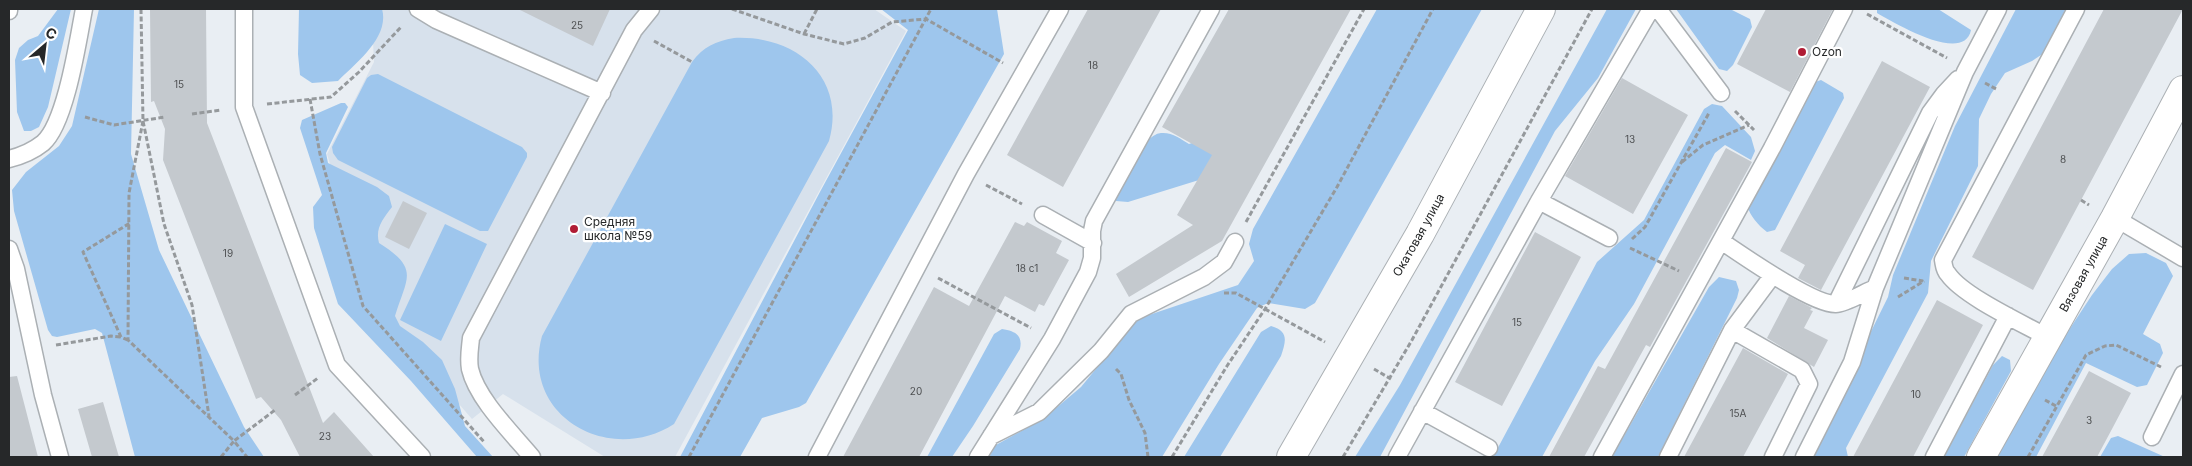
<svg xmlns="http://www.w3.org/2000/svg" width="2192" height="466" viewBox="0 0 2192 466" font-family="Inter,sans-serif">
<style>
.built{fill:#d7e1ec}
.green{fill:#9ec6ed}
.building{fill:#c4c9ce}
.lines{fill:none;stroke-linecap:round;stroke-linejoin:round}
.lane-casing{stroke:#abb0b4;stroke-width:19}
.street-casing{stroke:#abb0b4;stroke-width:30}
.primary-casing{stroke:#abb0b4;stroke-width:30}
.path{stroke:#95999c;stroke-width:3;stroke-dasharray:5 2.5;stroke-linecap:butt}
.lane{stroke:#fff;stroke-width:16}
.street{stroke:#fff;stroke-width:28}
.primary{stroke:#fff;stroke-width:28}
.poi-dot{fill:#b01c35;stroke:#fff;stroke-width:2}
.labels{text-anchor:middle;stroke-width:4.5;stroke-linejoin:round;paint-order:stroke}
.number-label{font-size:10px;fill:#4e5052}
.poi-label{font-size:12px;fill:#262829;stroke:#fff;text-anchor:start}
.street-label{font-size:12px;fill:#262829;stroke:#fff}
</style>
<rect width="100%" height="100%" fill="#e9eef3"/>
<path class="built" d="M352,9H874L906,31L675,457H605L503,394L472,419L371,303L327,154L374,62L373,41Z"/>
<path class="green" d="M58,9H71L48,107L39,127L31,131H24L17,112L15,60L19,48L28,40L38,36Z
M99,9H134L131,154L159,250L244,427L264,457H135L102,333L95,329L57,337L52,336L48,330L14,211L12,190L26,172L59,146L72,126Z
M299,9H382C390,37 356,63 338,81L312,83L300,75L298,54Z
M881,9H997L1004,54L806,403L799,407L762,418L740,457H680L821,190L908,30Z
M1272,9H1306L1216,170L1199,180L1128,202L1116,201L1115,198C1124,181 1141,135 1161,133C1172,132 1181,139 1189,144L1192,143Z
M1377,9H1482L1315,303L1305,309L1268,303L1257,308L1219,364L1162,457H989L996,445L1043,419L1081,387L1137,319L1238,285L1254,261L1249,244L1253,229Z
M1607,9H1636L1598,78L1555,131L1380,457H1355L1400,385Z
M1676,9H1730L1750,19L1752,27L1733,65L1727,71L1719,69Z
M1877,9H1938L1971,30C1964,65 1893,22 1877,13Z
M2016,9H2070L2044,53L2032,61L2005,73L1991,94L1979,119L1978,166L1931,261L1928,293L1846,448L1848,457H1809L1888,297L1893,275L1955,126Z
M734,38C795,35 847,77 829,141L674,424C609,466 520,416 542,336L692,62C703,47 716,41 734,38Z
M378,74L522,147L527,153V157L488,231H480L338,160L333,153L332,147L367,78L371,75Z
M1821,80L1843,93L1844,98L1775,230L1767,232C1758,225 1750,216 1747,205L1815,82Z
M341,103H345L348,107L326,153L328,163L377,187L389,196L392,207C383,219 375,228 379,243C420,269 407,277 395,316L400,326L423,342L442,360L455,389L465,426L493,457H477L411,381L338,304L314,228L313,207L322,195L300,128L302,120Z
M1712,104L1722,106L1751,137L1755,151L1751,160L1725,145L1715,153L1634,304L1595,361L1542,457H1493L1597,262L1644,220L1704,109Z
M445,224L487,244L441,341L400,320Z
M2146,253L2166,263L2173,276L2143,334L2160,344L2163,353L2147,385L2137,387L2086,363L2036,457H1997L2061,342L2092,295L2112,269L2129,254Z
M1719,277L1736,281L1739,290L1737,298L1658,457H1612L1709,287Z
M1271,326C1289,331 1286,341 1281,356L1220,457H1184L1261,332Z
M1002,329C1015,331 1023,335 1020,349L973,426L952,457H927L994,334Z
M2002,356L2010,360L2011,371L1969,448L1964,457H1944L1993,365Z
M2118,436L2165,457H2100L2111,438Z"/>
<path class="building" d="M150,9H206L207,123L323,423L334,412L374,457H300L281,420L261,397L256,399L163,160L165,129L154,101L151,102Z
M518,9H610L593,46Z
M1088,9H1161L1063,187L1007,155Z
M1229,9H1351L1222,241L1129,297L1116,274L1193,225L1177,215L1212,155L1162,127Z
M1766,9H1833L1790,92L1737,64Z
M2104,9H2183L2033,290L1972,257Z
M1882,61L1930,87L1821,290L1798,278L1805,265L1780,251Z
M1622,78L1688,115L1633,214L1565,176Z
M1726,148L1752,162L1650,347L1646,345L1584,457H1549L1598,366L1605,369Z
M403,201L427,213L409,249L385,237Z
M1015,222L1024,226L1027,222L1062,241L1056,253L1069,260L1044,306L1039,304L1035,312L1005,296L919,457H843L934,287L969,306Z
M1535,232L1581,257L1502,406L1455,382Z
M1789,296L1812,308L1810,310L1813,311L1804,328L1828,340L1814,367L1767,338Z
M1937,300L1983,325L1913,457H1853Z
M1743,348L1788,374L1743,457H1684Z
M2089,371L2131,393L2112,429L2097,457H2042Z
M17,376L38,457H9V377Z
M103,402L119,457H92L78,409Z"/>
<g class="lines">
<g class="lane-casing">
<path id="lane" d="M244,9V107L337,365L422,457
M418,9L436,20L602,93
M1658,9L1721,93
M9,11V9
M9,159C21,156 33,151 43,143C66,123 78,40 84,9
M1539,201L1609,238
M1043,215L1093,243
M2115,218L2183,258
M1721,241C1742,255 1813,305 1836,304C1845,304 1865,292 1875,288
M9,249L16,269L43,395L60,457
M1836,304L1930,113L1944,94L1958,79
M1732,330L1802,370L1809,384L1773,457
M2047,337C2022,323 1963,296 1948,274C1944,270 1944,265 1943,260L2076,9
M1422,411L1489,448
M991,436L1039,412L1101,351L1131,314L1204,277L1224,262L1235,242
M2152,437L2183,374
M532,457C512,433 477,399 470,369C468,358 470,349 471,338L634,30L651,9
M817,457L966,174L1060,9
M978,457L1052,339L1088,272L1092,258V231L1094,221L1211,9
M1397,457L1539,201L1651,9
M1602,457L1772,148L1844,9
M1668,457L1732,330L1773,275
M1804,457L1852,362L1875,288L1965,72L1998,9
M1934,457L2008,316"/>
</g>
<g class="street-casing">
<g id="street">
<path id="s1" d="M1981,457L2115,218L2183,90"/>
</g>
</g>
<g class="primary-casing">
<g id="primary">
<path id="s2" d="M1291,457L1420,234L1541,9"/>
</g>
</g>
<path class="path" d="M141,9L143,121L164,224L192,305L209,416
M732,9L804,34L844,44L865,38L892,22L926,19L1003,63
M1867,14L1947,58
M804,34L817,9
M654,41L692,62
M1985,83L1998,90
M310,99L320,154L363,306L485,443
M267,104L331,97L359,72L401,27
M1735,111L1754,130
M192,114L221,110
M85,117L114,125L165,117
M143,121L129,193L128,340L234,441L275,410
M1682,162L1703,145L1749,125
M986,185L1022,204
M2081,200L2089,205
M1246,222L1364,9
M1632,239L1645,227L1709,113
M1630,248L1679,271
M938,278L1031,328
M1904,278L1923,281
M1224,293H1236L1325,342
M1898,297L1924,281
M128,340L121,337L83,252L130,223
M56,345L111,336L121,337
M1116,369L1121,374L1129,400L1145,433L1148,457
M1374,369L1391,379
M295,395L318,378
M2045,400L2056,406
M221,457L234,441L247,457
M689,457L931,9
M1172,457L1227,366L1265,309L1337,187L1433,9
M1343,457L1412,340L1592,9
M2028,457L2086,355L2105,346L2116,345L2161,367"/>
<use href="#lane" class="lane"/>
<use href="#street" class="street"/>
<use href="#primary" class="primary"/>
</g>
<g class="poi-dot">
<circle cx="1802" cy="52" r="5"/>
<circle cx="574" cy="229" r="5"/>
</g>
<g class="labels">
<g class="number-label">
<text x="577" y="29">25</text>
<text x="1093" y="69">18</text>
<text x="179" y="88">15</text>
<text x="1630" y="143">13</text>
<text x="2063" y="163">8</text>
<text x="228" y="257">19</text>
<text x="1027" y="272">18 с1</text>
<text x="1517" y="326">15</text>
<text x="916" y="395">20</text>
<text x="1916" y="398">10</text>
<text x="1738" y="417">15А</text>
<text x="2089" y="424">3</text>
<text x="325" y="440">23</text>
</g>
<g class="poi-label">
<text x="1812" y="56">Ozon</text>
<text x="584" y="226">Средняя<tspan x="584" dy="14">школа №59</tspan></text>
</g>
<g class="street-label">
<text dy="4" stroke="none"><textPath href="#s2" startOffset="256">Окатовая улица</textPath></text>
<text dy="4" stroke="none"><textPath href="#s1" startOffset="210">Вязовая улица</textPath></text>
</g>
</g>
<rect width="2192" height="466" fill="none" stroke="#262829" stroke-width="20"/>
<g transform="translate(45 45) rotate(28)" stroke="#ffffff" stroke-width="4" paint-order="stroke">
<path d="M0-4L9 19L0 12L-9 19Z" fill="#262829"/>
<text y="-8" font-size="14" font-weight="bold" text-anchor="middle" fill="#262829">С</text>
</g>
</svg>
